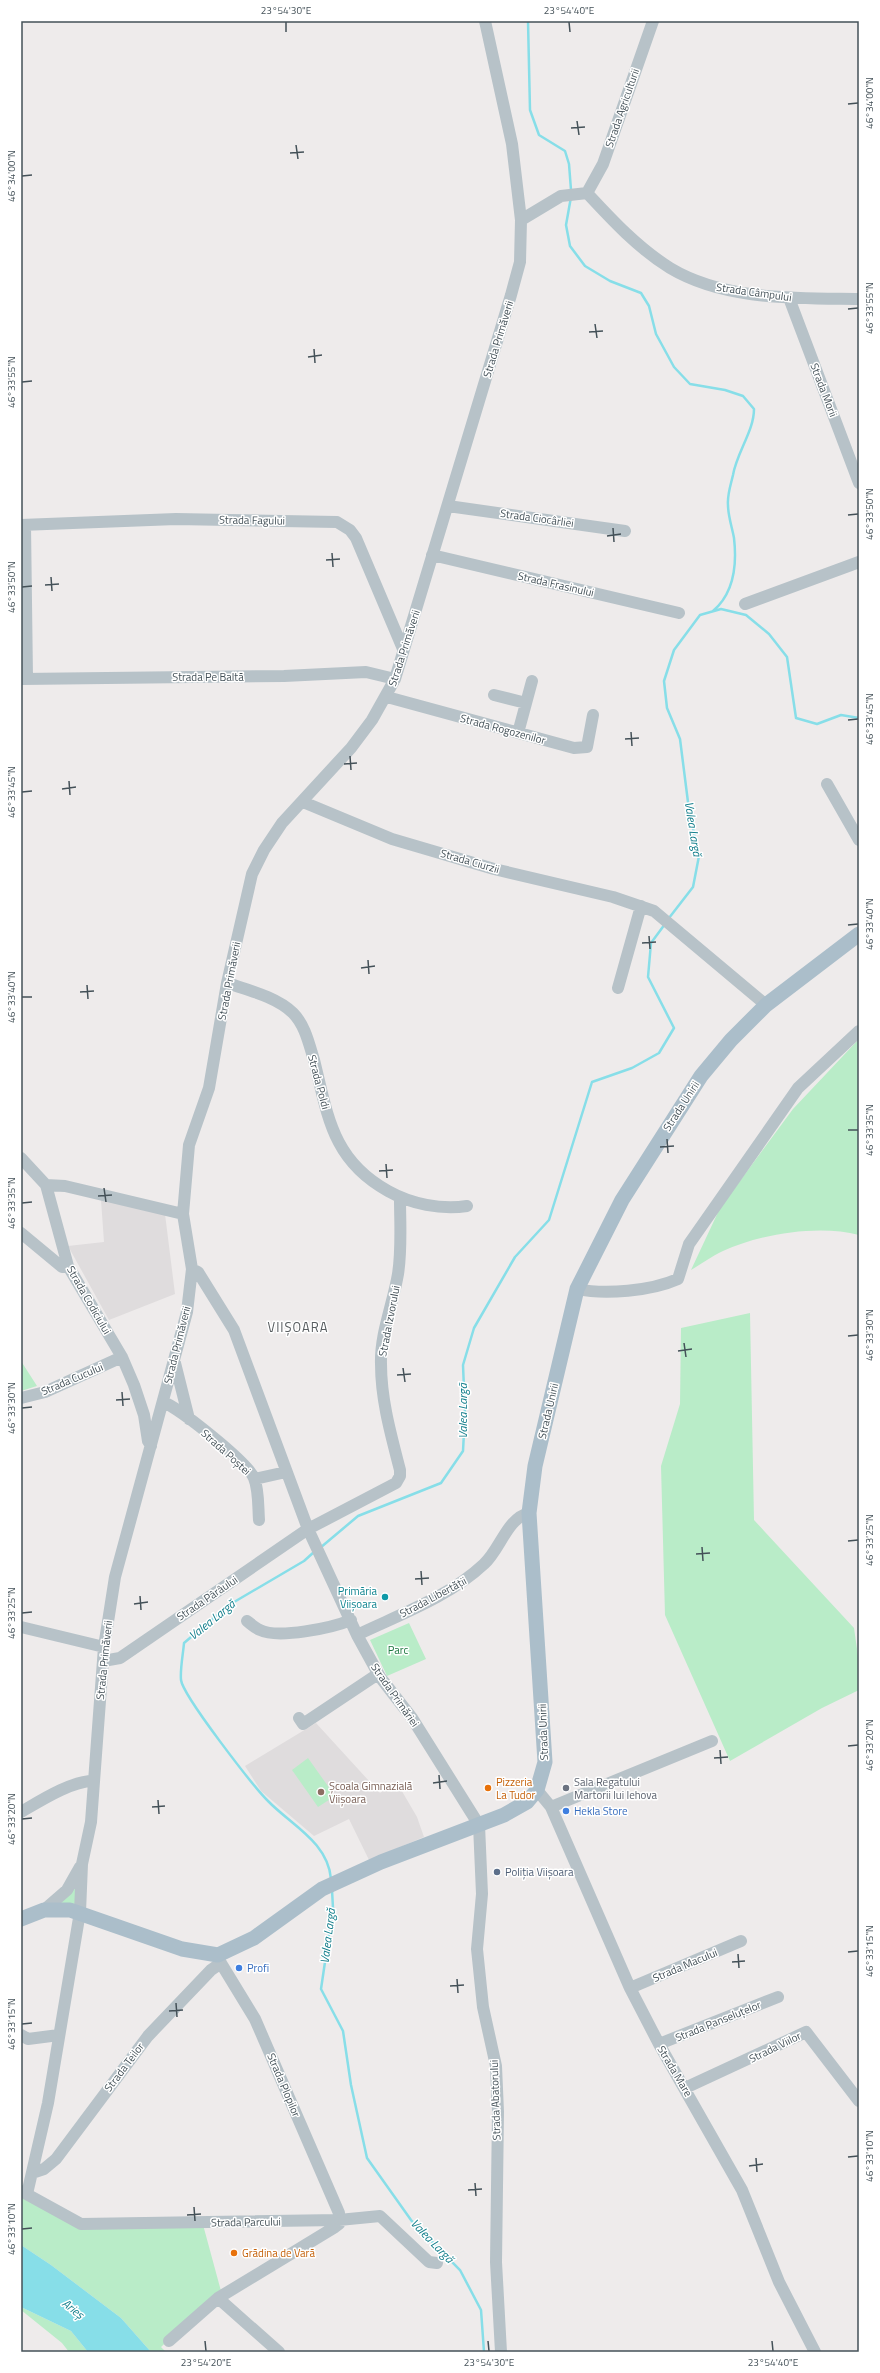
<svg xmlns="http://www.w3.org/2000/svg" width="880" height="2373" viewBox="0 0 880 2373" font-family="'Titillium Web',sans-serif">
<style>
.education{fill:#dfdcdd}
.green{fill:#b9ecc8}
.water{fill:#87dee8}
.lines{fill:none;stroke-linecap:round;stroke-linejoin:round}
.stream{stroke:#87dee8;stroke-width:2.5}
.minor{stroke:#b7c2c8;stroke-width:12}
.major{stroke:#abbeca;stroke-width:15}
.ticks{fill:none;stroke:#445158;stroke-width:1.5}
.culture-dot{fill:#0f9aa8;stroke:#fff;stroke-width:1.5}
.food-dot{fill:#e8710a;stroke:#fff;stroke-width:1.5}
.worship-dot{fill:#6b7280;stroke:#fff;stroke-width:1.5}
.education-dot{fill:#8d6e63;stroke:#fff;stroke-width:1.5}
.shop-dot{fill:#3f7fe0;stroke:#fff;stroke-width:1.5}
.service-dot{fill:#5c6f8a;stroke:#fff;stroke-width:1.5}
.labels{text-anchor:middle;stroke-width:3;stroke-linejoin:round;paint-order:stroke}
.street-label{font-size:11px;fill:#445158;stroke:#fff}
.culture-label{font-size:11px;fill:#0d838f;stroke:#fff;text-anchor:end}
.park-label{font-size:11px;fill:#19753d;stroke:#fff}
.food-label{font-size:11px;fill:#c56008;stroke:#fff;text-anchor:start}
.worship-label{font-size:11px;fill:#5b616d;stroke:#fff;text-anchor:start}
.education-label{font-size:11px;fill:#785e54;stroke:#fff;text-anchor:start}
.shop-label{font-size:11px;fill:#366cbe;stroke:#fff;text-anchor:start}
.service-label{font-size:11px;fill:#4e5e75;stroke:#fff;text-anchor:start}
.water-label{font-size:12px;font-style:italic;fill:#107d8a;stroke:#fff}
.quarter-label{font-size:13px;letter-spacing:1px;fill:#585d60;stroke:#fff}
.neatline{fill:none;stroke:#445158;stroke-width:1.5}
.ticks-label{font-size:10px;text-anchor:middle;fill:#445158}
</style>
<rect width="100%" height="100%" fill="#eeebeb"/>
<path class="education" d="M101,1200L165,1214L175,1294L109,1320L68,1246L104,1242Z
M316,1723L380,1793L396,1781L417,1817L424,1837L369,1860L349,1819L314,1836L261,1791L245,1766Z"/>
<path class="green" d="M859,1039V1235C819,1224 760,1234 723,1251C712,1256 701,1264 691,1270L720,1208L793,1109Z
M750,1313L754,1520L854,1628L859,1663V1690L822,1708L730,1761L665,1615L661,1466L680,1404L681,1328Z
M21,1361L37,1386L21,1391Z
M409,1623L426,1659L387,1676L370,1640Z
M308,1758L335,1796L318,1807L292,1770Z
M78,1878V1907L56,1905Z
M21,2192L81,2222L202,2221L221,2291L161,2347L166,2352H151L121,2318L51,2265L21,2245Z
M21,2307L71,2331L88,2352H69L62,2343L21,2310Z"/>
<path class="water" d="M21,2245L51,2265L121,2318L151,2352H88L71,2331L21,2307Z"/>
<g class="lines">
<path class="stream" d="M528,21L530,110L539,135L565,151L569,164L571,190
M571,197L566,225L570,246L585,266L610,281L641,293L649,306L656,334L674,367L690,384L725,390L743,396L754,409C754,431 737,452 733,475C731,484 727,495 728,505C728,516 732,527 734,538C737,564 734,593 713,611
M669,918L693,887L699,856L689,810L680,739L667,708L664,681L674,650L700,615L721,609L746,615L769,634L787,657L796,718L817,724L841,715L859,718
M320,1548L358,1516L441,1483L463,1451L465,1413L463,1365L474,1328L515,1257L549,1220L592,1082L632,1068L659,1053L674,1028L648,977L651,943L665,924
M314,1552L304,1561L229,1605L184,1643C183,1655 180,1669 181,1680C183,1696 253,1786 268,1801C291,1825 328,1842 331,1879
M332,1890L333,1908L321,1989L343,2031L351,2085L367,2158L411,2220L460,2270L481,2310L484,2352"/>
<path class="minor" d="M485,21L512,144L521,220
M587,193C612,220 638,248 670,268C725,301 797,298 859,299
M587,193L603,164L653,21
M789,298L859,483
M448,506L625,531
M21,525L176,519L337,522L350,530L356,538L403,649
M25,525L27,678
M432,555L679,613
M745,604L859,562
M21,679L284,676L366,672L395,679
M494,695L526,703
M387,697L574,748L587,747L593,715
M518,733L532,681
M827,784L859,840
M303,802L392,839L494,869L613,897L654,911L766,1005
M227,983C248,990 277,997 293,1013C305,1025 309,1044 314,1060C328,1116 332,1160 388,1191C411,1204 441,1210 467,1206
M618,988L641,906
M21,1158L46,1185L68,1266L122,1357L134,1385L144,1415L148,1441L151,1446
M46,1185L65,1186L183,1214
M21,1233L62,1267L68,1266
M192,1269L198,1272L234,1330L308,1529L357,1635L380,1677L412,1718L479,1825L482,1894L477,1949L483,2007L496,2066L498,2112L496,2262L501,2352
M577,1289C605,1295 651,1291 678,1279L689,1244L798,1088L859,1031
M175,1363L189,1419
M21,1398L45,1392L122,1357
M163,1402C178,1407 248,1463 254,1478C259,1490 258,1507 259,1520
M255,1479L286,1472
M247,1621C251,1624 255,1628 260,1630C278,1639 332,1628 351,1620
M21,1627L104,1647
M357,1635C401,1614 449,1597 484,1564C500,1550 507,1518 529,1513
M103,1661L120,1658L308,1529L396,1483L400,1476V1470C391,1435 381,1400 381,1364C380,1334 393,1304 398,1274C402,1249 400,1223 400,1198
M299,1718L303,1724L378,1674
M537,1790L551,1807L630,1988L659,2044L742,2190L779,2282L815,2352
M551,1807L712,1741
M21,1812C40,1801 71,1781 93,1781
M44,1910L67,1890L80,1867
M630,1988L741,1941
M21,2035L28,2039L59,2035
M659,2044L778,1997
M685,2088L806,2032L859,2101
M32,2173L44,2169L56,2159L148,2036L211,1970L221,1963
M21,2191L81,2224L339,2220L380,2216L429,2262L437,2263
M27,2194L48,2103L80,1912L82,1864L91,1822L104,1647L115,1577L187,1312L192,1269L183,1214L189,1145L209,1088L227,983L252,874L264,850L282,823L351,748L372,720L395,679L511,295L520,262L521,220L561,196L587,193
M218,2298L279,2352
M169,2341L218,2298L335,2227L339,2224V2213L255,2019L219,1960L218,1955"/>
<path class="major" d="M21,1919L44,1910H70L182,1949L218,1955L254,1938L322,1889L381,1862L504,1815L527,1802L537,1790L545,1762L529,1513L535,1466L577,1289L622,1200L701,1076L731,1040L766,1005L859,934"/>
</g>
<path class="ticks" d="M286,22V32M569,22L570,32M848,104L858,103M577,121L579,135M571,128L585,127M296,145L298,159M290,153L304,152M22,176L32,175M848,309L858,308M595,324L597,338M589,332L603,331M314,349L315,363M308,357L322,355M22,382L32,381M848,515L858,514M613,528L614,542M607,536L621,534M332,553L333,567M326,560L340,559M51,577L52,591M45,585L59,584M22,587L32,586M848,720L858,719M631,732L632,746M625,739L639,738M350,756L351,770M344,764L357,763M69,781L70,795M62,789L76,787M22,792L32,791M848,925L858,924M649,936L650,949M642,943L656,942M368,960L369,974M361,968L375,966M87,985L88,999M80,992L94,991M22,997H32M848,1130H858M667,1139L668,1153M660,1147L674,1146M386,1164L387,1178M379,1171L393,1170M104,1188L106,1202M98,1196L112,1195M22,1203L32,1202M848,1336L858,1335M684,1343L686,1357M678,1351L692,1349M403,1368L405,1382M397,1375L411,1374M122,1392L123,1406M116,1400L130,1399M22,1408L32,1407M848,1541L858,1540M702,1547L703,1561M696,1554L710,1553M421,1571L422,1585M415,1579L429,1578M140,1596L141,1610M134,1604L148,1602M22,1613L32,1612M848,1746L858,1745M720,1750L721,1764M714,1758L728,1757M439,1775L440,1789M433,1783L447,1781M158,1800L159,1814M152,1807L165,1806M22,1819L32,1818M848,1952L858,1951M738,1954L739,1968M732,1962L745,1961M457,1979L458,1993M450,1986L464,1985M176,2003L177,2017M169,2011L183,2010M22,2024L32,2023M848,2157L858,2156M756,2158L757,2172M749,2166L763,2164M475,2183L476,2196M468,2190L482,2189M194,2207L195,2221M187,2215L201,2214M22,2229L32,2228M205,2341L206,2351M488,2341L489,2351M772,2341L773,2351"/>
<circle class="culture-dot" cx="385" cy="1597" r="4"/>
<g class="food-dot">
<circle cx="488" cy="1788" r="4"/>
<circle cx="234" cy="2253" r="4"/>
</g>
<circle class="worship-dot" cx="566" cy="1788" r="4"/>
<circle class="education-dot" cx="321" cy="1792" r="4"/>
<g class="shop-dot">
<circle cx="566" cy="1811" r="4"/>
<circle cx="239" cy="1968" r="4"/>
</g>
<circle class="service-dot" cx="497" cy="1872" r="4"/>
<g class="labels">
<g class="street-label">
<text transform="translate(622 108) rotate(-71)" y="4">Strada Agriculturii</text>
<text transform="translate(754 292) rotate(8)" y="4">Strada Câmpului</text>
<text transform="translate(498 339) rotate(-73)" y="4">Strada Primăverii</text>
<text transform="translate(824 390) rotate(69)" y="4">Strada Morii</text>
<text transform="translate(537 518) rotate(8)" y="4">Strada Ciocârliei</text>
<text transform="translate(252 520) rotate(1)" y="4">Strada Fagului</text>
<text transform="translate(556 584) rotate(13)" y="4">Strada Frasinului</text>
<text transform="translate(404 648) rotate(-72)" y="4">Strada Primăverii</text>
<text x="208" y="681">Strada Pe Baltă</text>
<text transform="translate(503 729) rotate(15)" y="4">Strada Rogozenilor</text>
<text transform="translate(470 861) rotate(16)" y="4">Strada Ciurzii</text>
<text transform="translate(229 981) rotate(-79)" y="4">Strada Primăverii</text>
<text transform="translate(319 1082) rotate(75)" y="4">Strada Poldi</text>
<text transform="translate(681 1106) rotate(-57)" y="4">Strada Unirii</text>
<text transform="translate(89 1300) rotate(60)" y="4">Strada Codiciului</text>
<text transform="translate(389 1321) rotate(-79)" y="4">Strada Izvorului</text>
<text transform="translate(177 1345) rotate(-76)" y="4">Strada Primăverii</text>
<text transform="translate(72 1379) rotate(-23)" y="4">Strada Cucului</text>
<text transform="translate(548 1411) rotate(-77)" y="4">Strada Unirii</text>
<text transform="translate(226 1452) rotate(42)" y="4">Strada Poștei</text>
<text transform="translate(433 1597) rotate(-28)" y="4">Strada Libertății</text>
<text transform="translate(207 1598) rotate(-34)" y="4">Strada Pârâului</text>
<text transform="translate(104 1660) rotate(-84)" y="4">Strada Primăverii</text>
<text transform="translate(395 1695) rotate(55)" y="4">Strada Primăriei</text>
<text transform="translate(543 1732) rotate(-92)" y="4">Strada Unirii</text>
<text transform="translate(685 1965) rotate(-23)" y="4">Strada Macului</text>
<text transform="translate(718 2021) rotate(-22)" y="4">Strada Panseluțelor</text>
<text transform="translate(775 2047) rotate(-26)" y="4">Strada Viilor</text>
<text transform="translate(124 2067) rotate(-53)" y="4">Strada Teilor</text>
<text transform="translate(675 2071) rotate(59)" y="4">Strada Mare</text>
<text transform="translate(284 2085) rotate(67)" y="4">Strada Plopilor</text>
<text transform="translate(495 2100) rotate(-92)" y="4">Strada Abatorului</text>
<text transform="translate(246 2222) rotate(-1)" y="4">Strada Parcului</text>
</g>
<g class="culture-label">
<text x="377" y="1595">Primăria<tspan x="377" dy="13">Viişoara</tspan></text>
</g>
<g class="park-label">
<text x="398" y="1654">Parc</text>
</g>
<g class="food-label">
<text x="496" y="1786">Pizzeria<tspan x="496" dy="13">La Tudor</tspan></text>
<text x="242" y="2257">Grădina de Vară</text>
</g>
<g class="worship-label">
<text x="574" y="1786">Sala Regatului<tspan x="574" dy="13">Martorii lui Iehova</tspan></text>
</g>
<g class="education-label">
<text x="329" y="1790">Şcoala Gimnazială<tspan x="329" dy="13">Viişoara</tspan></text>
</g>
<g class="shop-label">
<text x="574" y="1815">Hekla Store</text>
<text x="247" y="1972">Profi</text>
</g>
<g class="service-label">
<text x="505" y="1876">Poliția Viișoara</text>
</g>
<g class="water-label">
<text transform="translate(693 829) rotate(81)" y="4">Valea Largă</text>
<text transform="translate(463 1411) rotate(-90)" y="4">Valea Largă</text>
<text transform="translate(212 1620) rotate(-39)" y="4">Valea Largă</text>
<text transform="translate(328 1936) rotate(-83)" y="4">Valea Largă</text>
<text transform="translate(432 2241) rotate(46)" y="4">Valea Largă</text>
<text transform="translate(73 2309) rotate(39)" y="4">Arieș</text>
</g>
<g class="quarter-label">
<text x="298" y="1332">VIIȘOARA</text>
</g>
</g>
<rect width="880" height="2373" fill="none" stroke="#ffffff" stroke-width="44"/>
<rect x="22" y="22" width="836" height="2329" class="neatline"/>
<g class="ticks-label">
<text x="286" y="14">23°54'30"E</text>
<text x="569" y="14">23°54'40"E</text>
<text transform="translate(869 103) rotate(-90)" y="4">46°34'00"N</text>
<text transform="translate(11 176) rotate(-90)" y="4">46°34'00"N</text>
<text transform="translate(869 308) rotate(-90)" y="4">46°33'55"N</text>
<text transform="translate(11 382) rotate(-90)" y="4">46°33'55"N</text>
<text transform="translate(869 514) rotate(-90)" y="4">46°33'50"N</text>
<text transform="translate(11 587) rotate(-90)" y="4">46°33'50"N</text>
<text transform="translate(869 719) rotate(-90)" y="4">46°33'45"N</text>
<text transform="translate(11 792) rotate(-90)" y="4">46°33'45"N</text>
<text transform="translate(869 924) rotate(-90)" y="4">46°33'40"N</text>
<text transform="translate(11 997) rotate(-90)" y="4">46°33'40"N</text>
<text transform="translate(869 1130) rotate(-90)" y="4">46°33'35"N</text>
<text transform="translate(11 1203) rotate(-90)" y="4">46°33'35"N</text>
<text transform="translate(869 1335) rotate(-90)" y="4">46°33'30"N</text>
<text transform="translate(11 1408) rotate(-90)" y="4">46°33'30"N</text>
<text transform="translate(869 1540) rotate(-90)" y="4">46°33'25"N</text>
<text transform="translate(11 1613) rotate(-90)" y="4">46°33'25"N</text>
<text transform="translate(869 1745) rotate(-90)" y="4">46°33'20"N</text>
<text transform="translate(11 1819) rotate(-90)" y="4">46°33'20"N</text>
<text transform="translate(869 1951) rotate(-90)" y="4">46°33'15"N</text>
<text transform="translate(11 2024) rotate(-90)" y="4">46°33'15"N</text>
<text transform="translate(869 2156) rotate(-90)" y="4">46°33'10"N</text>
<text transform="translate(11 2229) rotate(-90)" y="4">46°33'10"N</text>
<text x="206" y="2366">23°54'20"E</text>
<text x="489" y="2366">23°54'30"E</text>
<text x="773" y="2366">23°54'40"E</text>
</g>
</svg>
